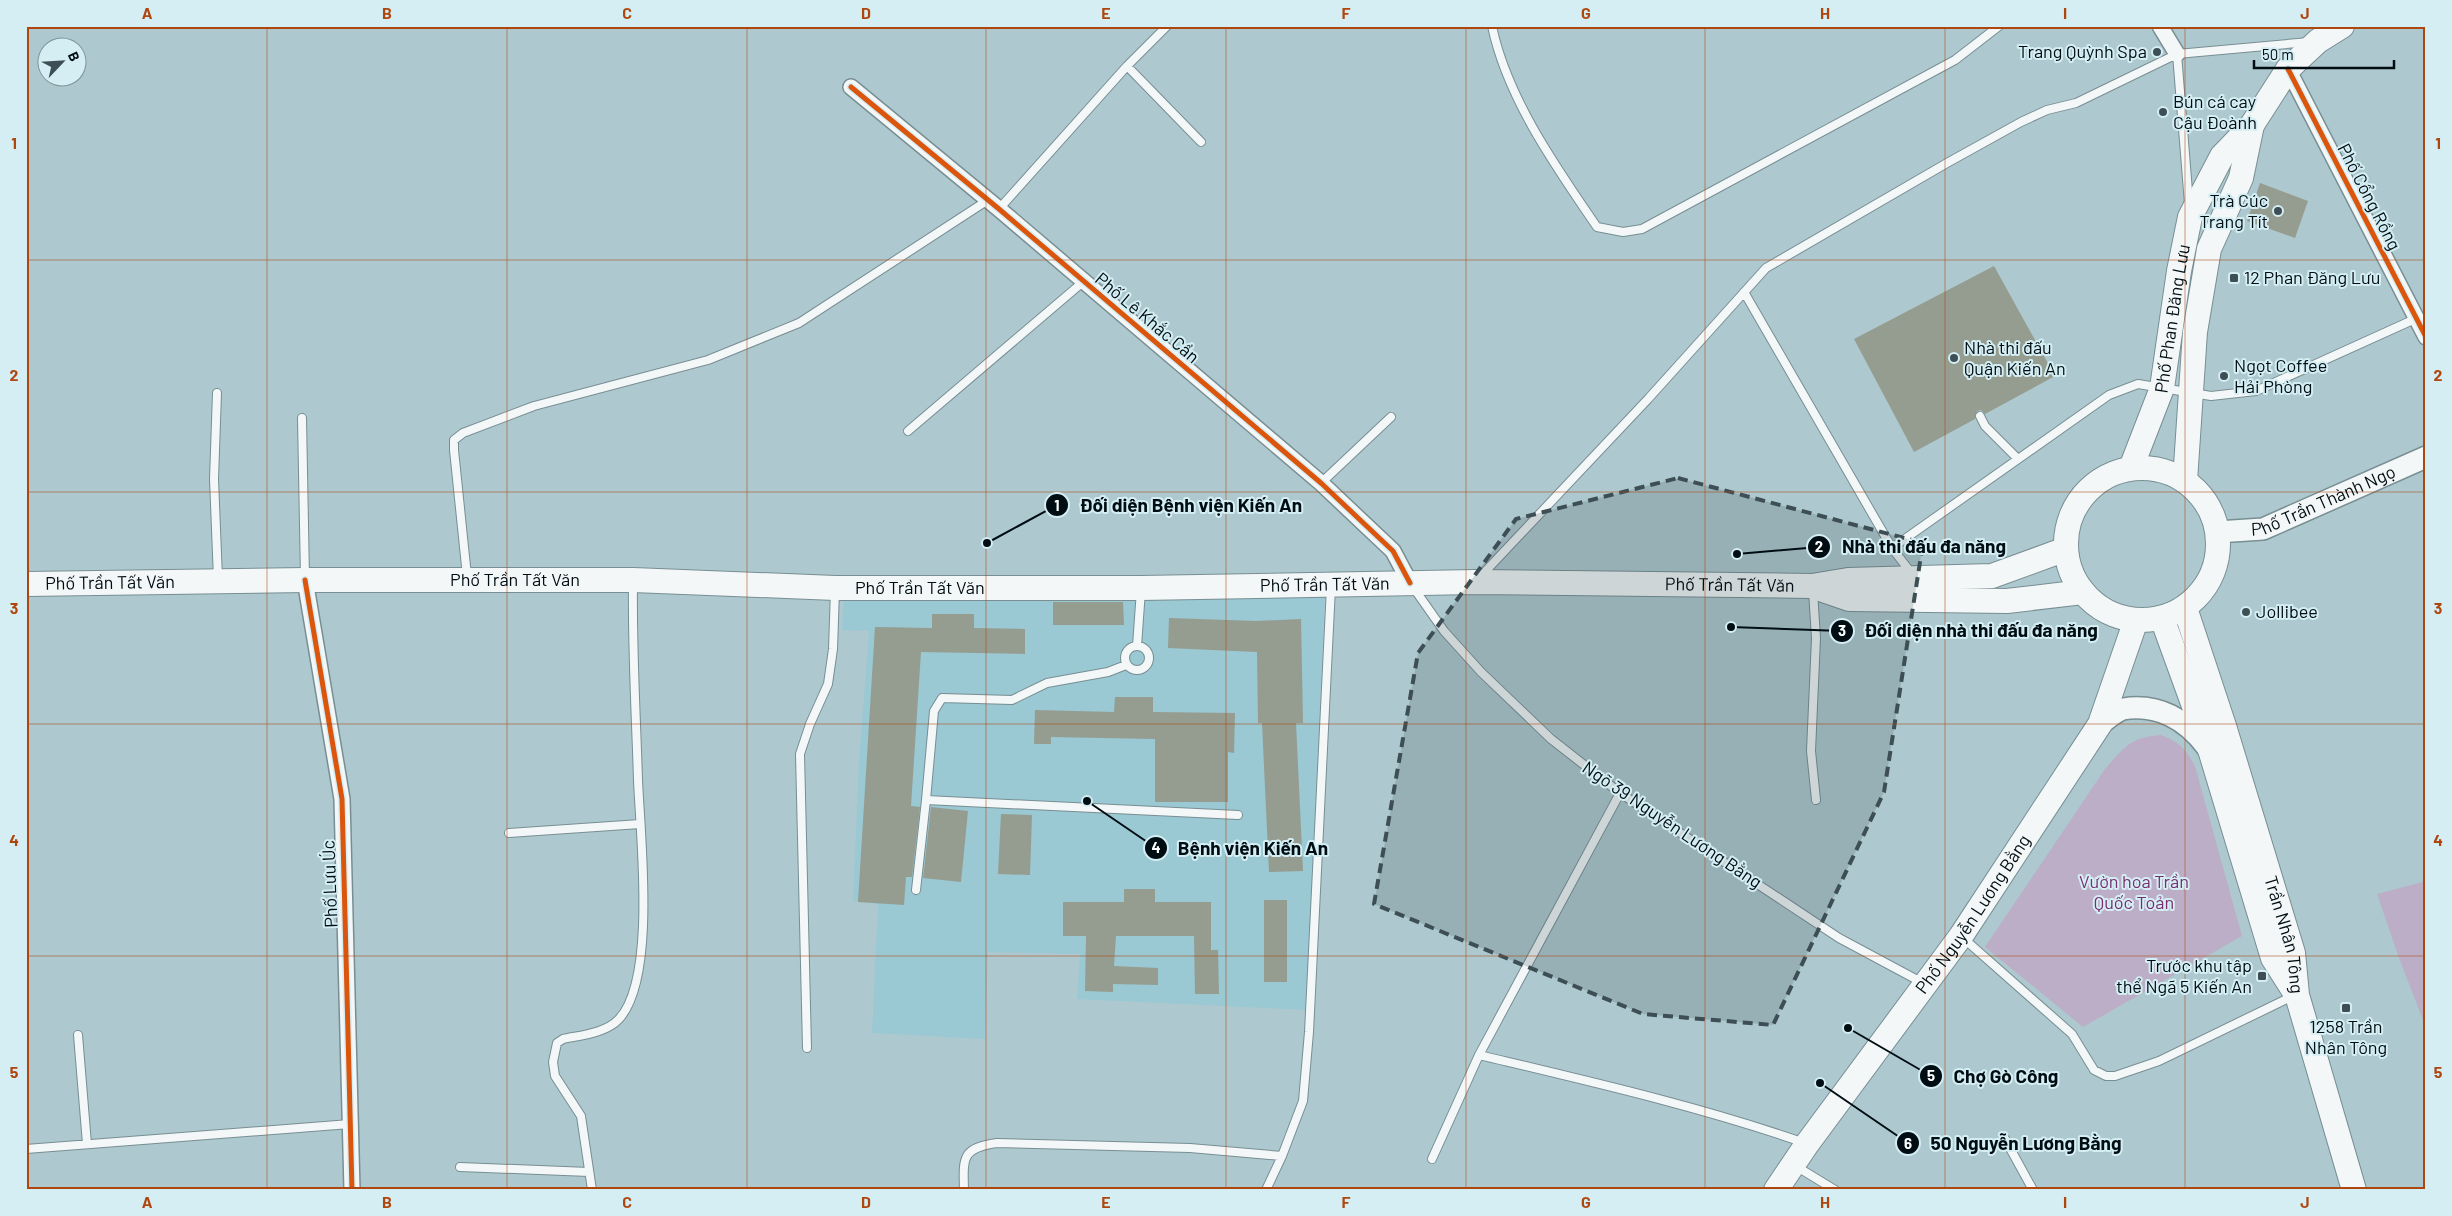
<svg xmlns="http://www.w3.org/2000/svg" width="2452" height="1216" viewBox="0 0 2452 1216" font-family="Barlow,sans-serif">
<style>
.built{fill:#9ac8d3}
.green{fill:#bcaec6}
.building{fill:#959c90}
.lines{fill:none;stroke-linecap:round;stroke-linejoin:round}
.lane-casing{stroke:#788e93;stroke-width:10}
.street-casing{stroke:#788e93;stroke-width:18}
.secondary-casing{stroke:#788e93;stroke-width:24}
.primary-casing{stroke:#788e93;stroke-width:26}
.lane{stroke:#f3f7f8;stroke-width:8}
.street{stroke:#f3f7f8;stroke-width:15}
.secondary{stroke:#f3f7f8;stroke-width:21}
.primary{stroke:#f3f7f8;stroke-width:24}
.cycleway-casing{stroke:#d4eef4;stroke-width:8}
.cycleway{stroke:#dc550c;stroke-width:5}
.marked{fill:#3d4f55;fill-opacity:0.2;stroke:#3d4f55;stroke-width:4;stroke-dasharray:10 6;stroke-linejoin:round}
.grid{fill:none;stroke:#ae460e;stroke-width:1;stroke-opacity:0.55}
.poi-dot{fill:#3d4f55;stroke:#d4eef4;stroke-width:2}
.labels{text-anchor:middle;stroke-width:4;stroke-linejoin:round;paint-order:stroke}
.poi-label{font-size:18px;fill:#000e13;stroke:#d4eef4;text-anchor:start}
.street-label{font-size:18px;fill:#000e13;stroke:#d4eef4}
.park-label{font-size:18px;fill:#792e6f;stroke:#d4eef4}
.leader{fill:none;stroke:#000e13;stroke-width:2}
.callout-dot{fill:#000e13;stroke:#d4eef4;stroke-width:2}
.mark-label{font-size:15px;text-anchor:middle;font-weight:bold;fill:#fff}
.callout-label{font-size:19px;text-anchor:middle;font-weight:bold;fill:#000e13;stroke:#d4eef4;stroke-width:4;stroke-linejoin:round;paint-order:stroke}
.neatline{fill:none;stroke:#ae460e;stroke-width:2}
.grid-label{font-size:16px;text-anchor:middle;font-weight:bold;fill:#ae460e}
</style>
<rect width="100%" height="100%" fill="#adc9cf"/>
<path class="built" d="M1325,593L1306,1010L1077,999L1080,954L988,952L985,1039L872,1033L878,904L853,901L859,762L869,631L842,630L844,595Z"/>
<path class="green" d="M2161,735C2179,742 2186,749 2195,766L2242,936L2083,1027L1985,947L2105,769C2124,747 2131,737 2161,735Z
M2426,881V1028L2399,958L2377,894Z"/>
<path class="building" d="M2260,183L2308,201L2295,238L2247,221Z
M1994,266L2055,376L1985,414L1981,410L1977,411L1975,419L1914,452L1854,339Z
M1053,602H1123L1124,625H1053Z
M932,614H974V628L1025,629V654L921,652L911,806L920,807L912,877H906L904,905L858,902L875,627L932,628Z
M1169,618L1256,621L1301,619L1303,723H1296L1303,871L1269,872L1262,723H1258L1257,652L1168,648Z
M1115,697H1153V712L1235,713L1234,753L1228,752V802H1155V739L1051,737V744H1034L1035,710L1114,712Z
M931,807L968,811L961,882L923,878Z
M1001,814L1032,815L1030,875L998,874Z
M1124,889H1155V902H1211V950H1218L1219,994H1195L1194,936H1116L1114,966L1158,968V985L1113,984V992L1085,991L1086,936H1063V902H1124Z
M1264,900H1287V982H1264Z"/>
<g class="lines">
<g class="lane-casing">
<path id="lane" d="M1492,26C1507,98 1556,167 1597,227L1623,232L1642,229L1955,60L1999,26
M2177,54L2189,204
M1127,66L1201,142
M999,209L1127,66L1167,26
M1744,292L1892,548L1912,574
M217,393L214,479L218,579
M1980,416L1985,426L2018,459
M302,418L305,578
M908,431L1083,282
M1321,483L1391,417
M1892,548L2109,395L2138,384L2211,396L2256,391L2415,319
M467,576L454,450V440L463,433L534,406L708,360L799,323L988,200
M1480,577L1648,399L1766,268L1947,163L2021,122L2047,110L2076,103L2177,54L2309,42
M1413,587L1444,631L1481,672L1551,739L1620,793L1839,938L1923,983
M1813,591L1816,638L1811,751L1816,800
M1125 658a12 12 0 1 1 24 0a12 12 0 1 1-24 0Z
M1137,646L1141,590
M1126,665L1108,672L1047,683L1012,700L942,698L934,711L926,800L1238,815
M509,833L640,824
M916,890L926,800
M1962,937L2072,1034L2094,1070L2106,1076H2115L2159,1061L2295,995
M78,1035L87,1144
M807,1048L800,754L810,724L828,684L833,649L835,590
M1479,1055C1588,1081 1698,1106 1805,1143
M2005,1139L2033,1190
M26,1149L350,1124
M1432,1159L1479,1055L1620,793
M1794,1165L1835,1190
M460,1167L589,1172
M592,1190L581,1116L555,1076L553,1062L557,1043L563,1039C582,1035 606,1033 619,1019C657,978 640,834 638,780C636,714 632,648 633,583
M964,1190C963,1157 962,1148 997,1143L1190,1148L1282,1156
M1266,1190L1282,1156L1303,1101L1309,1032L1331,587"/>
</g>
<g class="street-casing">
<path id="street" d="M2160,26L2177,54
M2288,69L2426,337
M851,87L999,209L1321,483L1393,551L1410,583
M305,580L342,799L352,1190"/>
</g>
<g class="secondary-casing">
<g id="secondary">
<path id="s1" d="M2217,532L2263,529L2426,457"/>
<path d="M2100,724C2107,719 2116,711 2123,709C2158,703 2187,720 2207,747"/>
</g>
</g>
<g class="primary-casing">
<g id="primary">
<circle cx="2142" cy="544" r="76"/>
<path id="s2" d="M2131,468L2162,388L2179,271L2190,217L2222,156L2252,125L2288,69L2318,41L2342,26"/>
<path d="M2185,481L2195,332L2209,249L2241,178L2252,125"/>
<path id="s3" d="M26,584L305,580H633L835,588H1141L1475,582L1812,586L1848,580L1992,576L2066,549"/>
<path d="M1814,587L1849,599L2007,601L2083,592"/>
<path id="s4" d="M2185,608L2224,726L2293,953L2297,995L2354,1190"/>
<path d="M2162,618L2211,753L2273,958L2294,991"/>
<path id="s5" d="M1776,1190L1807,1144L1961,936L2100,724L2136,620"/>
</g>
</g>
<use href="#lane" class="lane"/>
<use href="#street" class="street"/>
<use href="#secondary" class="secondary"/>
<use href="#primary" class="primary"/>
<g class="cycleway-casing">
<path id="cycleway" d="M2288,69L2426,337
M851,87L999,209L1321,483L1393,551L1410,583
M305,580L342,799L352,1190"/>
</g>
<use href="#cycleway" class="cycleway"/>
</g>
<path class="marked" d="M1678,478L1923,543L1884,792L1773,1025L1643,1014L1374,904L1418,653L1516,519Z"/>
<path class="grid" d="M267,26V1190M507,26V1190M747,26V1190M986,26V1190M1226,26V1190M1466,26V1190M1705,26V1190M1945,26V1190M2185,26V1190M26,260H2426M26,492H2426M26,724H2426M26,956H2426"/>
<g class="poi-dot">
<circle cx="2157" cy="52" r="5"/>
<circle cx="2163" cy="112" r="5"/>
<circle cx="2278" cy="211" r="5"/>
<rect x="2229" y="273" width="10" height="10" rx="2.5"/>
<circle cx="1954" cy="358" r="5"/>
<circle cx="2224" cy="376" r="5"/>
<circle cx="2246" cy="612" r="5"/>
<rect x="2257" y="971" width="10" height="10" rx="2.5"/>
<rect x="2341" y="1003" width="10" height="10" rx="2.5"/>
</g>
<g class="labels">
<g class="poi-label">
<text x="2147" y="58" text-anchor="end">Trang Quỳnh Spa</text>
<text x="2173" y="108">Bún cá cay<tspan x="2173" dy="21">Cậu Đoành</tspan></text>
<text x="2268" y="207" text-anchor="end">Trà Cúc<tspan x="2268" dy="21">Trang Tít</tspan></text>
<text x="2244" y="284">12 Phan Đăng Lưu</text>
<text x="1964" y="354">Nhà thi đấu<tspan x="1964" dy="21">Quận Kiến An</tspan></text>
<text x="2234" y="372">Ngọt Coffee<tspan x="2234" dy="21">Hải Phòng</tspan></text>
<text x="2256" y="618">Jollibee</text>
<text x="2252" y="972" text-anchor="end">Trước khu tập<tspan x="2252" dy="21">thể Ngã 5 Kiến An</tspan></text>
<text x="2346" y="1033" text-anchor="middle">1258 Trần<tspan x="2346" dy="21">Nhân Tông</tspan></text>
</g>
<g class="street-label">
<text transform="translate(2369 197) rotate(63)" y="6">Phố Cổng Rồng</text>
<text transform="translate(1147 318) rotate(40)" y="6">Phố Lê Khắc Cần</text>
<text dy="6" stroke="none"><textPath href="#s2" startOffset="156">Phố Phan Đăng Lưu</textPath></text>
<text dy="6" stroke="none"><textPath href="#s1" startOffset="112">Phố Trần Thành Ngọ</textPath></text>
<text dy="6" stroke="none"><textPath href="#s3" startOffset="489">Phố Trần Tất Văn</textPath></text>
<text dy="6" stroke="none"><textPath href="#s3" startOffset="84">Phố Trần Tất Văn</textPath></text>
<text dy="6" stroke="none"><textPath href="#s3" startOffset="1299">Phố Trần Tất Văn</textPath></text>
<text dy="6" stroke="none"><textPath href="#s3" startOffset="1704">Phố Trần Tất Văn</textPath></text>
<text dy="6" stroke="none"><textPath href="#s3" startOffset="894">Phố Trần Tất Văn</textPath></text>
<text transform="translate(1672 825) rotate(34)" y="6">Ngõ 39 Nguyễn Lương Bằng</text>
<text transform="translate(330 884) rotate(-92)" y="6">Phố Lưu Úc</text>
<text dy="6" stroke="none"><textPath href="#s5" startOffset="339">Phố Nguyễn Lương Bằng</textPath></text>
<text dy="6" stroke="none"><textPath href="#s4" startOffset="342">Trần Nhân Tông</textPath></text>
</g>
<g class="park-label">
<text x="2134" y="888">Vườn hoa Trần<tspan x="2134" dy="21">Quốc Toản</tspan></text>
</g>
</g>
<path class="leader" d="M987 543L1057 505M1737 554L1819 547M1731 627L1842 631M1087 801L1156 848M1848 1028L1931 1076M1820 1083L1908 1143"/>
<g class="callout-dot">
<circle cx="987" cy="543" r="5"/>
<circle cx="1737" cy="554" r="5"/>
<circle cx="1731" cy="627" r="5"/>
<circle cx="1087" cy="801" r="5"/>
<circle cx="1848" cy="1028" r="5"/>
<circle cx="1820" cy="1083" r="5"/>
<circle cx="1057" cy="505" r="12"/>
<circle cx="1819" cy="547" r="12"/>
<circle cx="1842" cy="631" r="12"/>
<circle cx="1156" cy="848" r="12"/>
<circle cx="1931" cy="1076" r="12"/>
<circle cx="1908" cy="1143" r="12"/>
</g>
<g class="mark-label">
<text x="1057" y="511">1</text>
<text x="1819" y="552">2</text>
<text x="1842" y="636">3</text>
<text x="1156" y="853">4</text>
<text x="1931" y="1081">5</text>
<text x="1908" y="1149">6</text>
</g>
<g class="callout-label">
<text x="1191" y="512">Đối diện Bệnh viện Kiến An</text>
<text x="1924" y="553">Nhà thi đấu đa năng</text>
<text x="1981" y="637">Đối diện nhà thi đấu đa năng</text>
<text x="1253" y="855">Bệnh viện Kiến An</text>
<text x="2006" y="1083">Chợ Gò Công</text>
<text x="2026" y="1150">50 Nguyễn Lương Bằng</text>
</g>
<rect width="2452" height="1216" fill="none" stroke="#d4eef4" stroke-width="55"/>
<g transform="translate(62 62) rotate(65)"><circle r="24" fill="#d4eef4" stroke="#7f949a"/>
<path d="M0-4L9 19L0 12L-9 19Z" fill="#3d4f55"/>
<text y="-8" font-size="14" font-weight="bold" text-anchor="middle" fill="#000e13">B</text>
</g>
<path d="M2254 60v8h140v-8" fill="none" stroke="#000e13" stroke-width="2.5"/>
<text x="2262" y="60" font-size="15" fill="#000e13" stroke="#d4eef4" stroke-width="4" paint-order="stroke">50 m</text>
<rect x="28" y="28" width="2396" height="1160" class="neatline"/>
<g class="grid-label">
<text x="147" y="19">A</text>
<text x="387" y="19">B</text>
<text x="627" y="19">C</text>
<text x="866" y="19">D</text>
<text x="1106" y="19">E</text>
<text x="1346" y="19">F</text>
<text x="1586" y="19">G</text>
<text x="1825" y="19">H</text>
<text x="2065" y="19">I</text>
<text x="2305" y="19">J</text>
<text x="14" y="149">1</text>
<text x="2438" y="149">1</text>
<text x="14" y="381">2</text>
<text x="2438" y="381">2</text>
<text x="14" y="614">3</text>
<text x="2438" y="614">3</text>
<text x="14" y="846">4</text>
<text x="2438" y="846">4</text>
<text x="14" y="1078">5</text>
<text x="2438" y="1078">5</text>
<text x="147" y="1208">A</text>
<text x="387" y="1208">B</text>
<text x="627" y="1208">C</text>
<text x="866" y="1208">D</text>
<text x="1106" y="1208">E</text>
<text x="1346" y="1208">F</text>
<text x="1586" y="1208">G</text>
<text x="1825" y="1208">H</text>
<text x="2065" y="1208">I</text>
<text x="2305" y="1208">J</text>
</g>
</svg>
